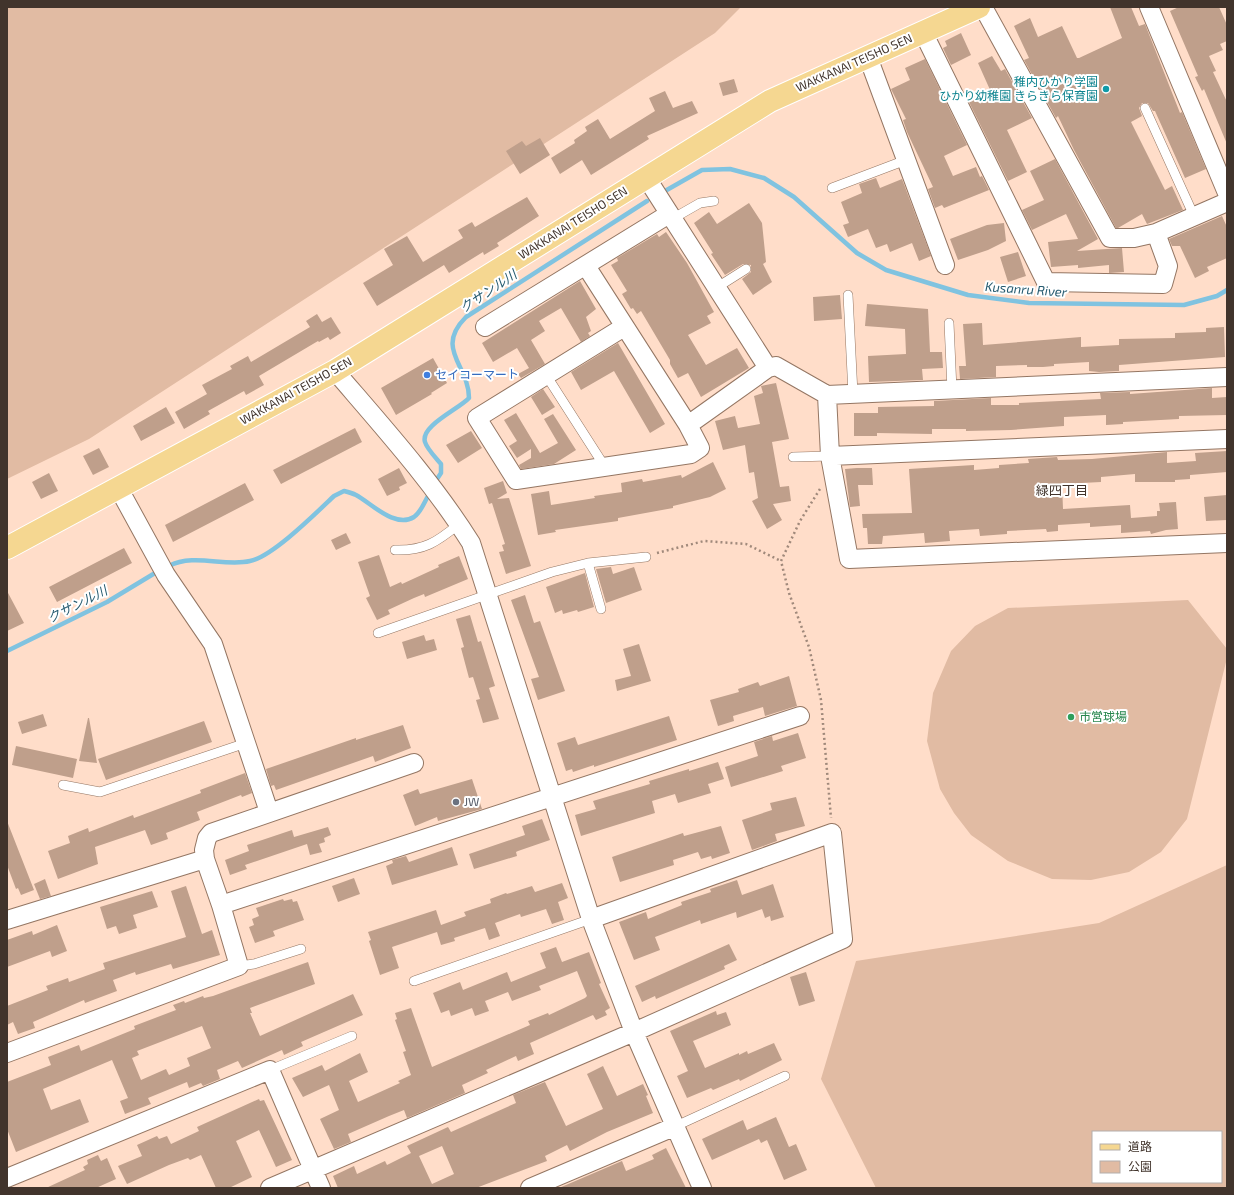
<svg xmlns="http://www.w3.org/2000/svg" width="1234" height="1195" viewBox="0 0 1234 1195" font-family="'Exo 2','Noto Sans JP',sans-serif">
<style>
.green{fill:#e1bba3;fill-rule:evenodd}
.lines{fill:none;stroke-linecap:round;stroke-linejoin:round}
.stream{stroke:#80c3e0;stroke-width:4.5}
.building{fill:#bf9f8b;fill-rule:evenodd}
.service-casing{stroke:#947663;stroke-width:10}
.minor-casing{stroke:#947663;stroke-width:20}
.primary-casing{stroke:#fff;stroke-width:24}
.path{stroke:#a0897b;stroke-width:2.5;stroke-dasharray:2 3;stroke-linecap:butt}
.service{stroke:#fff;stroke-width:9}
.minor{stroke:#fff;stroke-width:18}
.primary{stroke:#f5d791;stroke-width:22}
.culture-dot{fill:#0f9aa8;stroke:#fff;stroke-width:1.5}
.shop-dot{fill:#3f7fe0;stroke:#fff;stroke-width:1.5}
.leisure-dot{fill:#2e9e5b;stroke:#fff;stroke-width:1.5}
.worship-dot{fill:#6b7280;stroke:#fff;stroke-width:1.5}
.labels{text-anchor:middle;stroke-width:4;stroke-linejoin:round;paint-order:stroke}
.street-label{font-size:12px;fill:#41342c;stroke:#fff}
.culture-label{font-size:12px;fill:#0d838f;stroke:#fff;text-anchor:end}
.shop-label{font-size:12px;fill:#366cbe;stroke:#fff;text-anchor:start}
.leisure-label{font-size:12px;fill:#27864d;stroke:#fff;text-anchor:start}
.worship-label{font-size:12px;fill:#5b616d;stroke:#fff;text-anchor:start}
.water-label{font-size:13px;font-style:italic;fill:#255a6f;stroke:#fff}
.neighbourhood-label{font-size:13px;fill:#41342c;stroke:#fff}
</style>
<rect width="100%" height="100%" fill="#ffddc9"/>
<path class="green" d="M7,7H741L715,33L89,439L7,479Z
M1188,600L1227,649V658L1187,819L1161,852L1129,872L1091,880L1052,879L1008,861L971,835L954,813L940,789L927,741L933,693L951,651L975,626L1008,608Z
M1227,865V1188H876L821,1079L856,961L1099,923ZM1093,1132H1221V1182H1093Z"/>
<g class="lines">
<path class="stream" d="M665,191L702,170L730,169L764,178L794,197L857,253L886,270L968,295L1029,303L1184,305L1217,296L1227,290
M437,479L441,473V464C436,458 427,449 425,442C420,426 459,409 469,398C469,365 434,349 466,317L647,201
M169,566C194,553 225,567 250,561C272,557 316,513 334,496L344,491C348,492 352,493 356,495C371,503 395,529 414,517C421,512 424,503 428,496
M7,651L107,602L155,573"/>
</g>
<path class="building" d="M1110,7H1131L1139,26L1145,24L1180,113L1182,112L1206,169L1185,178L1155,111H1153L1148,103H1142L1139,108L1142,116L1131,122L1165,190L1172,186L1183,210L1147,224L1142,214L1118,228H1116L1074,150L1058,116L1056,118L1024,60L1029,58L1014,26L1030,18L1038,37L1062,26L1077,58H1079L1122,38Z
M1179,7H1219L1227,25V41L1220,44L1223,50L1209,56L1216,71L1213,72L1227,102V144L1204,89L1202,91L1195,77L1198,76L1170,11Z
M961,33L971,55L951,65L943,48L947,46L945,41Z
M992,56L1001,71L1005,69L1032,118L1007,130L1027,172L1008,181L969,102L991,92L978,63Z
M925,59L967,145L944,156L953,176L976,167L980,177L982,176L989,190L944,208L942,205L935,208L928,189L933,187L907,132L903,120L906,119L891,89L910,80L905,68Z
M734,79L738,92L723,96L719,83Z
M665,91L673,108L692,101L698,113L647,136L649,139L591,175L582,160L560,174L551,158L575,143L574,140L587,131L585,127L598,119L610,139L655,111L649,98Z
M540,138L550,155L520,174L506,151L522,141L526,146Z
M1055,159L1098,239L1077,251L1122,248L1124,272L1109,273V265L1078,268V265L1051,267L1048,242L1078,239L1066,214L1032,230L1022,210L1044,200L1030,171Z
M876,178L880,188L902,179L931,256L919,261L912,243L890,252L887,244L876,248L868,229L848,237L843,225L849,223L841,202L862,193L859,184Z
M527,197L539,216L497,243L499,246L484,255L483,252L449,273L444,265L377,306L363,283L393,265L384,249L407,236L423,262L463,238L458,230L472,222L475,227Z
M749,203L762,223L766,262L763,264L772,282L753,295L742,279L751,272V265L743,264L725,275L711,254L713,253L694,223L709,212L717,224Z
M1222,216L1227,227V258L1207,267L1209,271L1195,278L1180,246H1172L1169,239Z
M1004,223L1006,241L988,250L958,260L950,239L987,225Z
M666,232L687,263L714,312L707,316L711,323L688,335L706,365L737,348L749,368L701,397L688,373L678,378L670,364V360L641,311L637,314L633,308L631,309L622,294L627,291L611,265L618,261L617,258L657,234L659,237Z
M1018,252L1026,276L1008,282L1000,257Z
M580,281L596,309L586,317L591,331L588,333L590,336L581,342L561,308L539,321L545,331L531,340L545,364L521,378L518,374L529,368L517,348L493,362L482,343Z
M840,295L842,319L814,321L813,297Z
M867,304L928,309L930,352H942L943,368L922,369L923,380L869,382L868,356L906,354L905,329L865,326Z
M317,314L322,322L331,317L341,333L330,340L328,337L319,342L318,341L259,376L264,385L246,395L244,391L208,411L210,414L184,429L175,412L207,394L202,385L232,369L230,366L248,356L251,362L310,327L306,321Z
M982,323L983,345L1081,337V347L1119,345V339L1175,338V333L1206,332V328L1224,327L1225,357L1119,365V371L1099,372L1089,371V362L1054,364V366L1043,367H1027V365L996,366V377L960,379L959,366H966L963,324Z
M618,343L665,424L650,433L614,371L581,390L571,372Z
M433,358L447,383L431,393L432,394L396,415L381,388Z
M776,383L789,439L772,442L780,487L789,486L791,501L773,504L782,520L767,529L752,501L758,498L754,472L749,473L745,445L723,450L715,421L735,416L738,428L760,424L754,396L763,393L761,386Z
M1212,388V398L1227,397V415L1179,416V419L1123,422V424L1106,425V415L1064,417V426L1011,430L966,431V429H932V434L877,433V436H854V413H878V407L934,406V401L991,398V405H1019V403L1101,399L1100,393L1130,392V394Z
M543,389L555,407L542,415L531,397Z
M166,407L175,423L141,441L133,426Z
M516,413L540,453L558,443L544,419L553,414L576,450L554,464L521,469L519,465L531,458V449L517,458L509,446L517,441L504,420Z
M355,428L362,442L281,484L273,470Z
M471,431L482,448L458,463L446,445Z
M99,448L109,467L93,475L83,456Z
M1227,451V472L1190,475V479L1175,480V482H1135V474L1101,477V482L1062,484L1063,509L1130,505L1131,518L1157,516V511H1160L1159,503L1176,502L1178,529L1166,530L1151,534L1150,531L1121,533V525L1090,527V523L1058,525V531L1047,532L1046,529L1007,531V534L980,536L979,529L949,531L950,541L925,543L924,533L883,536L882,544H868L867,528H863L862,514L912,513L909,469L974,465V470L999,468V465L1029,463L1028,459L1057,457L1058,460L1092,459L1167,452V463L1196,461L1195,453Z
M713,462L726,489L710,497L673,506V508L618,518V521L555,530L556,532L538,535L531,494L549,491L551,505L595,498L594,496L622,492L621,483L642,479L643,482L681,475L682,478Z
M399,468L407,483L399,487L400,490L387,496L378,479Z
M857,468H872L873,485H858L860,506L850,507L845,469Z
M49,473L58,491L41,499L32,482Z
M503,481L507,493L497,499L509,498L531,566L506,574L499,552L504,551L502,545L505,544L492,503L489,504L484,488Z
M245,483L254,500L173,542L165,525Z
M1227,495V520L1206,521L1204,497Z
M346,533L351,543L336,550L331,540Z
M124,548L132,563L57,602L49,587Z
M379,555L390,587L401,582L402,584L439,567L438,565L459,556L468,579L425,597L424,594L414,598L388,610L390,614L377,620L366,598L370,596L358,562Z
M611,567L613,574L634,567L642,590L606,603L596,569Z
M585,573L594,607L578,612L577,610L563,614L562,610L555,613L546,587Z
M7,591L24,623L7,631Z
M525,595L534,623L540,621L565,691L538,700L531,679L539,677L511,600Z
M470,615L478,642L481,641L495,686L489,688L499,719L483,723L476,700L480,699L473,677L469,678L461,648L464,647L456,619Z
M424,635L426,641L434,639L437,650L407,659L402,642Z
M639,644L651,681L617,691L615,680L631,676L623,649Z
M789,676L797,706L765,716L763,707L733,716L734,721L718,726L710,700L739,692L738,689L758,682L760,686Z
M43,714L47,726L22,734L18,722Z
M669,716L677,740L594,767V765L573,772L572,769L566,771L557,743L575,737L578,745Z
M88,718H89L97,763L79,761Z
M204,721L212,742L106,780L98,759Z
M403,725L411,748L375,762L373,756L276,790L274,785L271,786L266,769L356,738V740Z
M798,733L806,758L781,766L783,771L731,787L725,767L758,756L754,742L772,736L773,741Z
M16,746L77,759L73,778L12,765Z
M718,762L724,779L708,784L711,793L678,803L675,794L652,801L655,813L581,836L575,815L596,809L593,801L650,784L649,781L689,769V771Z
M245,773L252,793L242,797L241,795L197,812L200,820L166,833L168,839L151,845L145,830L95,847L98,864L58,879L48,851L70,843L68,836L88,828L89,832L133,815L134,818L201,793L200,790Z
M472,779L482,809L438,821L437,817L415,826L403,795L418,789L420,794Z
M796,797L805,826L775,834L777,841L752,850L742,820L772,810L770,803Z
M542,819L550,840L518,851L516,852L517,856L474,869L469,854L525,835L522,826Z
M7,821L34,890L21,895L18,888L16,889L7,865Z
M721,826L730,853L712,859L711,856L701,859L698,852L673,860L674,865L620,882L612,857L683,833L684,836Z
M328,827L331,835L324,838L325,842L319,844L322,852L310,855L307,844L245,865L247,869L230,875L225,860L249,851L247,845L292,830L294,837Z
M452,847L458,865L392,885L386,866L393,863L392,860L406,856L409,862Z
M354,878L360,894L338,902L332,886Z
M45,879L51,896L40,899L34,884Z
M737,880L742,895L773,884L784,917L771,921L770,916L765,918L762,909L737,918L736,912L701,924L700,920L655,937L660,950L634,960L619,922L646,912L648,919L682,905L681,902L711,892L710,889Z
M562,883L568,898L558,902L564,920L552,924L546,909L521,917L520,914L495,923L500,936L489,940L485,928L454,938L455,941L441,945L437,932L392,947L399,968L380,975L369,941L371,940L368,932L436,910L441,925L466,916L464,912L491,903L490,899L506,893L507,894L532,886L535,892Z
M186,886L202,934L212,930L220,955L173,969L171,964L136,975L135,972L113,980L117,991L85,1003L84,1000L33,1022L35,1028L18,1034L13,1022L7,1025V1006L48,990L46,986L68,978L69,982L105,969L103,963L186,937L171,891Z
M152,891L158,907L133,915L137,928L119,934L116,926L107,929L100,907Z
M283,899L284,901L292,899L293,902L297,901L304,920L273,931L275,936L255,943L249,927L254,925L252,919L259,916L256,908Z
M57,925L67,951L52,957L50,951L7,967V940L32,931L33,935Z
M729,944L737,960L724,966L725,969L656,999L655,996L642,1002L635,986Z
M556,947L562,962L589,952L601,983L599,984L610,1008L605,1011L607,1015L596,1020L593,1015L530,1043L534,1054L518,1061L516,1056L486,1070L488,1073L462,1085L465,1093L407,1118L404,1110L389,1116L348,1134L351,1142L334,1149L320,1119L339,1110L329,1085L303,1097L292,1078L322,1065L325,1071L360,1053L368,1072L349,1081L358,1102L400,1083L398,1081L411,1075L403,1052L406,1051L395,1020L397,1019L395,1013L411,1008L432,1067L530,1025L528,1021L548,1013L549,1015L585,998L587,996L577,971L539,986L541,990L512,1001L508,992L485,1001L489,1011L475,1016L472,1008L451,1016L449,1010L441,1013L433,993L460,982L463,990L507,972L511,982L546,968L540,953Z
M308,962L315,984L250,1008L252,1013H250L260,1036L353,994L363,1015L301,1042L303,1046L284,1055L282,1050L242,1068L238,1061L217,1070L220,1079L203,1086L201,1083L189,1088L187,1082L148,1098L151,1104L125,1114L120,1101L128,1098L112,1060L43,1089L51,1110L80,1099L89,1122L16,1152L7,1129V1082L51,1065L48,1057L79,1045L81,1051L135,1029L134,1026L176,1010L173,1005L184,1001L185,1003L203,996L204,998L213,996ZM202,1026L211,1048L187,1058L190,1066L169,1075L166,1069L141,1080L132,1058L139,1055L137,1051Z
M806,972L815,1001L799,1006L790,977Z
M716,1011L717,1015L726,1012L731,1025L693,1041L705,1068L739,1053V1055L747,1051L748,1054L774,1043L782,1060L740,1081L739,1079L713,1090L711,1088L687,1098L677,1076L688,1071L670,1031Z
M603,1066L617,1096L643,1084L648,1095L646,1096L653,1113L607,1132L570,1151L567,1145L545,1156L547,1161L476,1188H338L333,1176L354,1166L357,1174L385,1161L387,1165L411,1153L407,1146L448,1127L451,1132L516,1103L513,1095L545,1082L566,1126L603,1109L587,1074ZM442,1146L454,1174L432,1184L419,1156Z
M259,1099L260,1101L264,1100L292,1160L276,1167L259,1130L236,1141L252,1177L229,1188H216L201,1155L190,1160L188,1158L169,1165L127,1184L118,1166L142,1156L137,1145L157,1136L159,1139L167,1136L171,1144L199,1131L197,1127Z
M776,1117L789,1147L796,1144L807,1170L784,1180L767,1140L761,1143L759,1139L712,1160L702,1139L743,1120L747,1130Z
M666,1148L686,1188H559L622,1161L626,1171L654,1159L652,1155Z
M98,1155L101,1161L107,1158L116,1179L96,1188H46L85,1170L83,1167L88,1164L87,1160Z"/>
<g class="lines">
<g class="service-casing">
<path id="service" d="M1145,108L1194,216
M832,188L906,160
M672,219L700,203L714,201
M716,288L746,269
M848,295L853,394
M949,323L952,390
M546,375L605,467
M793,457L830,456
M395,550C424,551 437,542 459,524
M588,563L601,609
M378,633L552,572L588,563L646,557
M63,785L100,792L246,743
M239,966L254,964L301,949
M414,981L591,919
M270,1070L352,1036
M676,1126L785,1076"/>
</g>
<g class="minor-casing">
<path id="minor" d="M983,7L1110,238H1134L1156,233L1227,202
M1149,7L1227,193
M923,32L1046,282L1163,284L1168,266L1156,233
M868,57L945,265
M646,177L768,368L776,366L827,395L1227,377
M586,266L688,425
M485,327L669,214
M624,327L477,418L516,480L691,454L700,448L688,425L768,368
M335,371C383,427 432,481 471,543L591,919L634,1032L702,1188
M827,395L830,456L849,559L1227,543
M830,456L1227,439
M119,489L166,575L213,644L269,812
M221,905L800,716
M7,920L205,859
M7,1053L239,966L221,905L205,859L204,850L207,838L211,833L414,763
M7,1178L270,1070L321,1188
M270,1188L634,1032L843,939L832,833L591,919
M530,1188L676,1126"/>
</g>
<g class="primary-casing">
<path id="primary" d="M7,548L335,371L770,101L979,7"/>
</g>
<path class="path" d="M820,489L800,521L781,561L789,593L809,647L821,700L831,818
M657,553L704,541L746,544L781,561"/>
<use href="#service" class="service"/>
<use href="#minor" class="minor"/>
<use href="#primary" class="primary"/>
</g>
<circle class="culture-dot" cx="1106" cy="89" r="4"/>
<circle class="shop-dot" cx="427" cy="375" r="4"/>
<circle class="leisure-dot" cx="1071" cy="717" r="4"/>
<circle class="worship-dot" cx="456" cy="802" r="4"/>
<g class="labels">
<g class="street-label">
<text transform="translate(854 63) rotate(-24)" y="4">WAKKANAI TEISHO SEN</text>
<text transform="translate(573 223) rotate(-32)" y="4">WAKKANAI TEISHO SEN</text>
<text transform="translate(296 391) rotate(-29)" y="4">WAKKANAI TEISHO SEN</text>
</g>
<g class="culture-label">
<text x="1098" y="86">稚内ひかり学園<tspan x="1098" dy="14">ひかり幼稚園 きらきら保育園</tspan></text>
</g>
<g class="shop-label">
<text x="435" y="379">セイコーマート</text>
</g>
<g class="leisure-label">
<text x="1079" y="721">市営球場</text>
</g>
<g class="worship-label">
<text x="464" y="806">JW</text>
</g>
<g class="water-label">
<text transform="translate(1026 289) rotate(4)" y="5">Kusanru River</text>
<text transform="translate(488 291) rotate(-34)" y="5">クサンル川</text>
<text transform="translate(77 604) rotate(-27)" y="5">クサンル川</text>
</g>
<g class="neighbourhood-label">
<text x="1062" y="495">緑四丁目</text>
</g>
</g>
<rect width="1234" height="1195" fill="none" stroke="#41342c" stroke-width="16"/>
<rect x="1092" y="1131" width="130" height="52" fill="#ffffff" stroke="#b3aeab"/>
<rect x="1100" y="1144" width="20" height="6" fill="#f5d791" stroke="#b3aeab"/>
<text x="1128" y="1151" font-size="12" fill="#41342c">道路</text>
<rect x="1100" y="1161" width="20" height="12" fill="#e1bba3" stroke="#b3aeab"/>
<text x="1128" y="1171" font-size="12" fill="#41342c">公園</text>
</svg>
